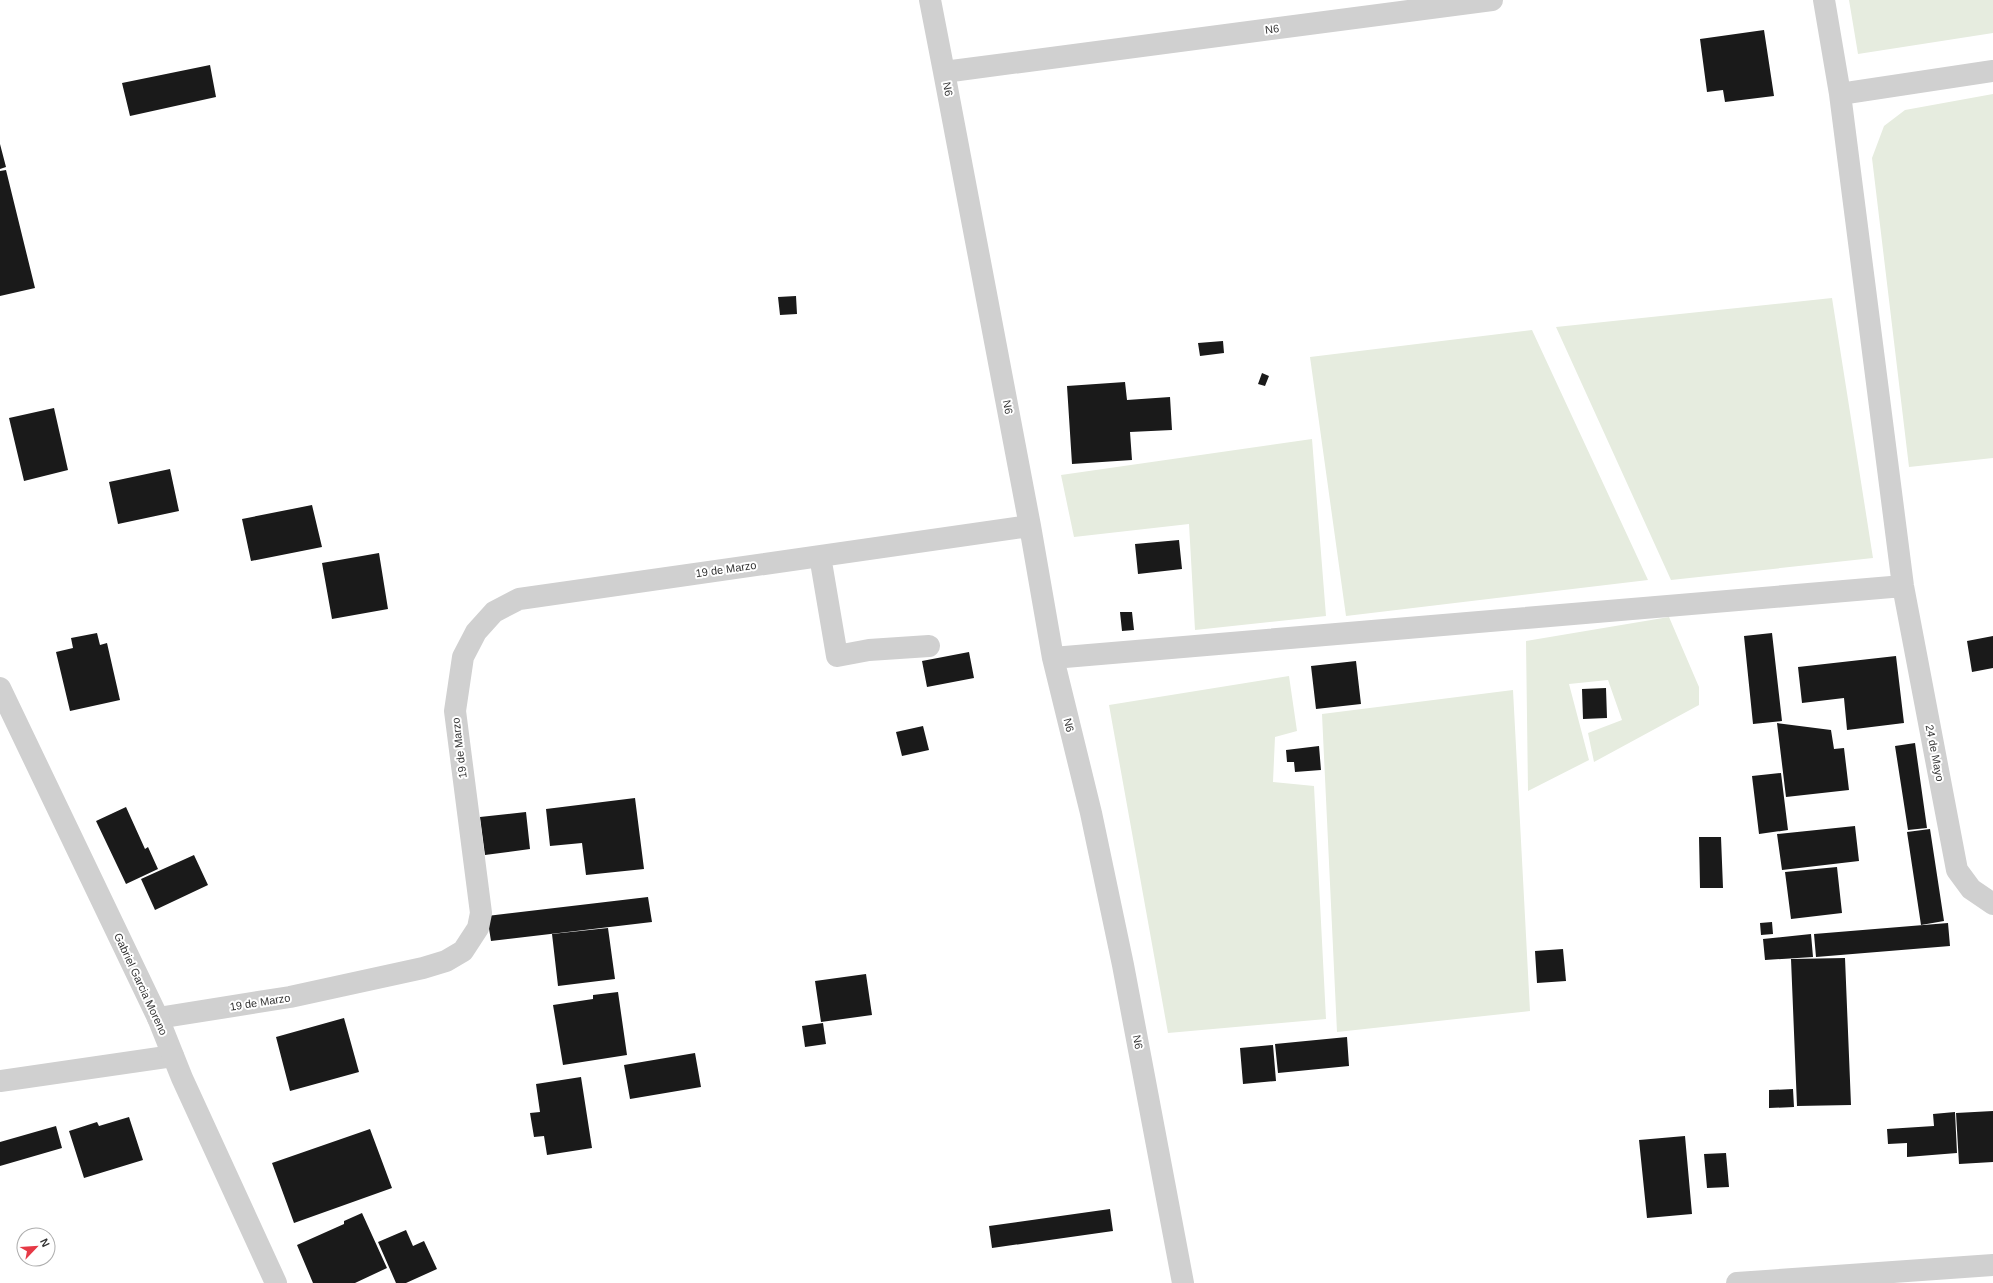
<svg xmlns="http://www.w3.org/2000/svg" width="1993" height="1283" viewBox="0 0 1993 1283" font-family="Helvetica,sans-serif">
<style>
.green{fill:#e6ecdf}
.building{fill:#1a1a1a}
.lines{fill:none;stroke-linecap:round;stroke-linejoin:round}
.minor{stroke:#d0d0d0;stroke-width:22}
.tertiary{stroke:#d0d0d0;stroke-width:22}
.labels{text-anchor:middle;stroke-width:4;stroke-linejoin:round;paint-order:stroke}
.street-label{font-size:11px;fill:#333;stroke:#fff}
</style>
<rect width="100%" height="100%" fill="#fff"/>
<path class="green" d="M1849,0H1993V33L1858,54Z
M1993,94V458L1909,467L1872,158L1884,126L1905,110Z
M1832,298L1873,558L1671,580L1556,327Z
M1532,330L1648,580L1346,616L1310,357Z
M1312,439L1326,616L1195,630L1189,524L1074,537L1061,475Z
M1669,617L1699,687V705L1594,762L1588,733L1622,720L1608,680L1569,684L1589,760L1528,791L1526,641Z
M1289,676L1297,731L1275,737L1273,782L1314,786L1326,1019L1168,1033L1109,705Z
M1513,690L1530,1011L1337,1032L1322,714Z"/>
<path class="building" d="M1764,30L1774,96L1725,102L1723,90L1707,92L1700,39Z
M210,65L216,97L130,116L122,83Z
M0,144L6,167L0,169Z
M6,170L35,288L0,296V171Z
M796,296L797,314L780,315L778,297Z
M1223,341L1224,353L1200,356L1198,343Z
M1262,373L1269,376L1265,386L1258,384Z
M1125,382L1127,400L1170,397L1172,430L1130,432L1132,460L1072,464L1067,386Z
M54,408L68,470L24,481L9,418Z
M170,469L179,511L118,524L109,482Z
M312,505L322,547L251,561L242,519Z
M1179,540L1182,569L1138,574L1135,544Z
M379,553L388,609L332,619L322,563Z
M1120,612H1132L1134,630L1122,631Z
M97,633L100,645L107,643L120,700L70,711L56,652L73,648L71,638Z
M1772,633L1782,721L1753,724L1744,636Z
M1993,636V668L1972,672L1967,641Z
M969,652L974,678L927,687L922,661Z
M1896,656L1904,723L1847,730L1844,698L1802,703L1798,667Z
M1356,661L1361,704L1316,709L1311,666Z
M1606,688L1607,718L1583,719L1582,689Z
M1777,723L1831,730L1834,749L1844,748L1849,790L1786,797Z
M923,726L929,750L902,756L896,732Z
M1915,743L1927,828L1908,830L1895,746Z
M1319,746L1321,770L1295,772L1294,762H1287L1286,750Z
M1781,773L1788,830L1759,834L1752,776Z
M635,798L644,869L586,875L582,843L550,846L546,809Z
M126,807L145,849L148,847L158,869L126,884L96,821Z
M526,812L530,849L485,855L480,817Z
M1855,826L1859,861L1782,870L1777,834Z
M1930,829L1944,921L1921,925L1907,832Z
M1699,837H1721L1723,888H1700Z
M194,855L208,885L155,910L141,879Z
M1837,867L1842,913L1791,919L1785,872Z
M648,897L652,922L491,941L487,916Z
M1772,922L1773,934L1761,935L1760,923Z
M1948,923L1950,946L1816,957L1814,934Z
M608,928L615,979L558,986L552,934Z
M1811,934L1813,957L1765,960L1763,939Z
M1563,949L1566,981L1537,983L1535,951Z
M1845,958L1851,1105L1797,1106L1791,959Z
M866,974L872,1015L821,1022L815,981Z
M618,992L627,1055L563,1065L553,1005L593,999V995Z
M344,1018L359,1072L290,1091L276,1037Z
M823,1023L826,1044L805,1047L802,1026Z
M1347,1037L1349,1066L1278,1073L1275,1044Z
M1273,1045L1276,1081L1243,1084L1240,1048Z
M695,1053L701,1087L630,1099L624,1065Z
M581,1077L592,1148L547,1155L544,1136L534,1137L530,1113L540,1112L536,1084Z
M1793,1089L1794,1107L1769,1108V1090Z
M1993,1111V1162L1959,1164L1956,1113Z
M1955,1112L1957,1153L1907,1157V1143L1888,1144L1887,1129L1934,1126L1933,1114Z
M129,1117L143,1160L84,1178L69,1131L97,1122L99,1126Z
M56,1126L62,1148L0,1166V1142Z
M370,1129L392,1188L294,1223L272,1163Z
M1685,1136L1692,1214L1647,1218L1639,1140Z
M1726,1153L1729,1187L1707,1188L1704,1154Z
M1110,1209L1113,1231L992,1248L989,1226Z
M362,1213L387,1268L355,1283H313L297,1245L344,1224V1221Z
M406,1230L413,1246L424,1241L437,1269L406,1283H396L378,1242Z"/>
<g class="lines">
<path class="minor" d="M930,0L944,72
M1824,0L1840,94L1903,586L1957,870L1971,889L1993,904
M1840,94L1993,71
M820,556L837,656L869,650L929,646
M1053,658L1903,586
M158,1018L290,997L423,968L446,961L463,951L478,928L481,913L455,711L463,657L476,632L494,612L519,599L1030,526
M0,1081L173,1056
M1183,1283L1123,965L1091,813L1053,658L1030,526L944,72L1492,0
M1737,1283L1993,1265"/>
<path class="tertiary" d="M0,688L158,1018L182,1078L276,1283"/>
</g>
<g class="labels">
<g class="street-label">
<text transform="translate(1272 29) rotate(-7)" y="4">N6</text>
<text transform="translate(948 89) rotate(79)" y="4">N6</text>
<text transform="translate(1008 407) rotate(79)" y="4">N6</text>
<text transform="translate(726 569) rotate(-8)" y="4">19 de Marzo</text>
<text transform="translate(1069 725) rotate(76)" y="4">N6</text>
<text transform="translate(459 748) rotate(-97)" y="4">19 de Marzo</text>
<text transform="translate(1935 753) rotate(79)" y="4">24 de Mayo</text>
<text transform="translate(141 984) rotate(65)" y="4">Gabriel Garcia Moreno</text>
<text transform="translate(260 1002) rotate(-9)" y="4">19 de Marzo</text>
<text transform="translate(1138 1042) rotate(79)" y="4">N6</text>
</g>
</g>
<g transform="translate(36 1247) rotate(65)"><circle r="19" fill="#ffffff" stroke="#adadad"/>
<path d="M0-3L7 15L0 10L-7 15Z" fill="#e63946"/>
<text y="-6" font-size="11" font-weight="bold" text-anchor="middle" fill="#333333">N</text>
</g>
</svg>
